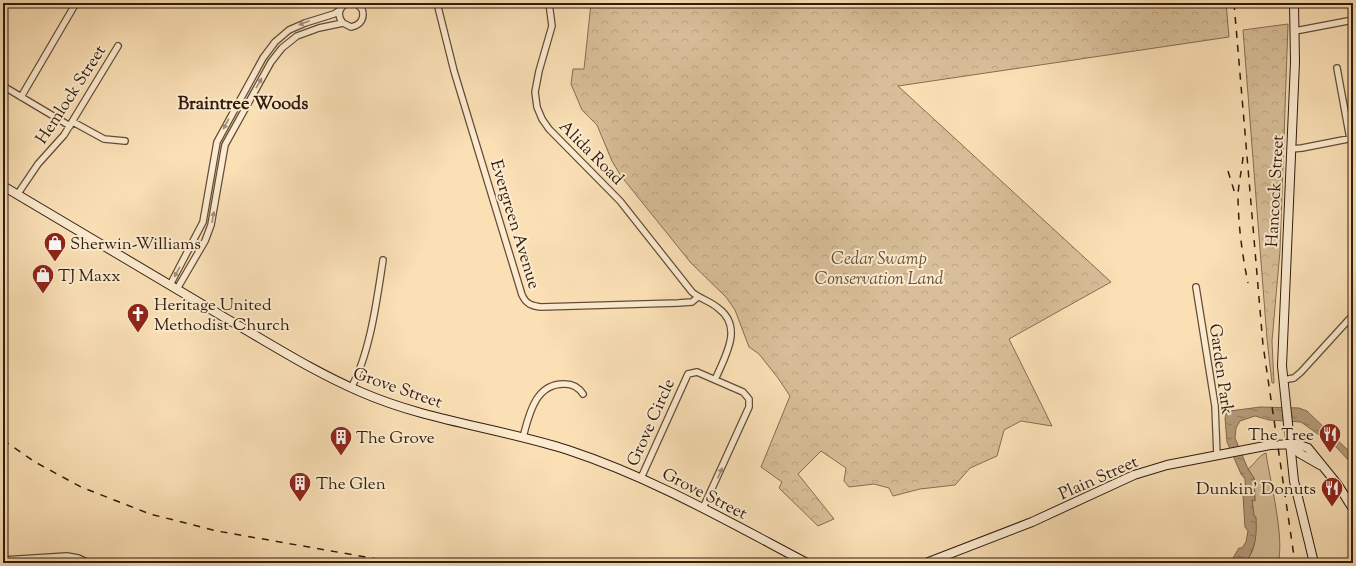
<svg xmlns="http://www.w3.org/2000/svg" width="1356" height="566" viewBox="0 0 1356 566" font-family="'Sorts Mill Goudy',serif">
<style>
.grass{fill:#d8bf99;stroke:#846e52}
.park{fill:url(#park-crowns);stroke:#846e52}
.water{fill:url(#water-ripples);stroke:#80694f}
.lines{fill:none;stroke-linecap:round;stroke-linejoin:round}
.minor-casing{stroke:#634d36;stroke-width:8}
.secondary-casing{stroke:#301c0b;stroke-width:10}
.minor{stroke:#fcebd0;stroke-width:5.5}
.secondary{stroke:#fcebd0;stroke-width:8}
.rail{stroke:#301c0b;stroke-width:1.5;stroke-dasharray:7 7;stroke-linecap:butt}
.oneway{fill:#a08e77}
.labels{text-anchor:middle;stroke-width:4;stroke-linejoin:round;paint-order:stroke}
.street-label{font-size:17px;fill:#301c0b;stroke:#fcebd0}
.poi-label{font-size:17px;fill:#301c0b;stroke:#fcebd0;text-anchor:start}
.park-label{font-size:17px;font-style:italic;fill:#624d36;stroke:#fcebd0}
.neighbourhood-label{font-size:18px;font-weight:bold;fill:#301c0b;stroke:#fcebd0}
</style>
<defs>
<pattern id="park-crowns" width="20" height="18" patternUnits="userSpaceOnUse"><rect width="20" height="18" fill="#d8bf99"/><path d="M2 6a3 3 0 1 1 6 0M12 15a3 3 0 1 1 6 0" fill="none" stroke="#baa482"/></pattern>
<pattern id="water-ripples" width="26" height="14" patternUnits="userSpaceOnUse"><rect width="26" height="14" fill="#b69d7c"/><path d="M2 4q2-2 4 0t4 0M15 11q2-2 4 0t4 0" fill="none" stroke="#947f64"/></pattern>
</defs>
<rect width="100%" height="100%" fill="#fbe0b6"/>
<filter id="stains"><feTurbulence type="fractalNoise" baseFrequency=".005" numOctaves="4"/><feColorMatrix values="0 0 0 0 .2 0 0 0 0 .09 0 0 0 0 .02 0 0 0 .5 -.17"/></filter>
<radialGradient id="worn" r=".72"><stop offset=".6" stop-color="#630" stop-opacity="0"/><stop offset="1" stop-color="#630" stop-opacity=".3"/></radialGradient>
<path class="grass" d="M1266,453C1270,481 1285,538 1278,563H1245C1261,544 1254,522 1252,500H1255L1254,478L1248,469C1255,464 1258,456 1266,453Z"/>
<path class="park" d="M591,3H1226L1229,37L898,86L1111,282L1009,339L1052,426L1021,421L1004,430L997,456L970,468L955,485L920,489L893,496L889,488L874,484L849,487L844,481L846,468L821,451L798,474L834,519L818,526L779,488L782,482L761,467L790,396L778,378L759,354L749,347L735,310L726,297L691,263L621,176L612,161L597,125L582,110L571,84L573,69H584Z
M1288,24L1280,251L1272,341L1274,383H1272L1267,339L1243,30Z"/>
<path class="water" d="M1260,407L1299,408L1307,411L1353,455V465L1336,447L1301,422L1269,420L1255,416L1240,421L1236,428L1235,438L1248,469L1254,478L1255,501L1252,500L1254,516L1256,517C1257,534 1256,549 1245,563H1230L1239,548H1242L1246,542L1248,531L1245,527L1243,495L1246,492L1245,479L1241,474L1227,442L1225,418L1226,414L1230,411Z"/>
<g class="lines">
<g class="minor-casing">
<path id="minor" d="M347,3C338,8 337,16 343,23L351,27C361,25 365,18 362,9L356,3
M437,3L454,71L522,295C526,304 532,306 541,307L678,303L692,302L698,297
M549,3L552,26L539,71L535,92L537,107L542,119L549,129L620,201L692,292C700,299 710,301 718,308C744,327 725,356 715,380
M1295,31L1353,20
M1337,68L1350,139
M3,86L70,126
M21,97L76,3
M73,122L104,139L125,141
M1291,149L1302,148L1353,138
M17,195L38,164L64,135L118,46
M170,285L203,222L217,142L263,58L275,42L289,30L305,23L334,14L340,10
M1196,287L1215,406L1217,455
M177,289L205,241L211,225L225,145L271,62L282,48L297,36L319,28L343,23
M1283,380L1294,378L1301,372L1353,315
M351,388C370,354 377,299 383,260
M523,437C529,415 535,383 565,384C573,384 579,388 583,394
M641,478L688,374L697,372L743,392L749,399V407L703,508
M3,560L67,556L78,558L89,563"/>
</g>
<g class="secondary-casing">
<path id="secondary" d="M1294,3L1295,62L1282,366L1294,481L1314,563
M3,186C78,230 152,275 227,319C271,344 314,372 361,392C427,421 500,428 568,450C653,478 729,522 807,563
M1290,444L1299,453L1320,465
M926,563L1032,522L1134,475L1167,465L1270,445L1297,444L1308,448L1338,485L1353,509"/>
</g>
<use href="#minor" class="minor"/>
<use href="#secondary" class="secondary"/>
<path class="rail" d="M1234,3L1263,345L1295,563
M1243,157C1242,169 1239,181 1238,194C1238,223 1242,254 1248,283
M1228,171L1236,197
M3,440L35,462L81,487L150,514L217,531L400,563"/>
</g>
<defs><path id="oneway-solid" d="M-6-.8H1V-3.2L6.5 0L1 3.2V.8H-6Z"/></defs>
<g class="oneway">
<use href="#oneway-solid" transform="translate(304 23) rotate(159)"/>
<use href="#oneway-solid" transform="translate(259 83) rotate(-60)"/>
<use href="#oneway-solid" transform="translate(226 124) rotate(119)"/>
<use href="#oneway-solid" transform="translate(213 217) rotate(-79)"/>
<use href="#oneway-solid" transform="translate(177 272) rotate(119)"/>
<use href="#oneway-solid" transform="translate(720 473) rotate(-66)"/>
</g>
<defs>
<g id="shop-pin" transform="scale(1.15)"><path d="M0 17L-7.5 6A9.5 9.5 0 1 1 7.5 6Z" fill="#8f2418" stroke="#fcebd0"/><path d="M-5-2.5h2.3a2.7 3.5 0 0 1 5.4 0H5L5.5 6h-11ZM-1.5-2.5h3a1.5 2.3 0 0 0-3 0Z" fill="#fff"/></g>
<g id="church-pin" transform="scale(1.15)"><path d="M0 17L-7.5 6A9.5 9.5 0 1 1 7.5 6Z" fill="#8f2418" stroke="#fcebd0"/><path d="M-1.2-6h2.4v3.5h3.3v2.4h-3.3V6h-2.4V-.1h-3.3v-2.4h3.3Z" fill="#fff"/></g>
<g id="restaurant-pin" transform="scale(1.15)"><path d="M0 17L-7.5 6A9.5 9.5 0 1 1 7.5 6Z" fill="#8f2418" stroke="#fcebd0"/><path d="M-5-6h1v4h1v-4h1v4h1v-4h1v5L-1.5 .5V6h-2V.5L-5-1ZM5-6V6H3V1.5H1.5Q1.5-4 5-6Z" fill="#fff"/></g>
<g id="building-pin" transform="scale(1.15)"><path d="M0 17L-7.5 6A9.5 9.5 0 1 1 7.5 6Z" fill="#8f2418" stroke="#fcebd0"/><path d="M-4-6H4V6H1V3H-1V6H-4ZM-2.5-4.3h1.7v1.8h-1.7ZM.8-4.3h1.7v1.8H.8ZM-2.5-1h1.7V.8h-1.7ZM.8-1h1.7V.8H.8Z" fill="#fff"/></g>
</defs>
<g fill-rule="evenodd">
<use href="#shop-pin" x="55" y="243"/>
<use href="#shop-pin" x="43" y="275"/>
<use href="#church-pin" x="138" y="314"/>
<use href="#restaurant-pin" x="1330" y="434"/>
<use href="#building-pin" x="341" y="437"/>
<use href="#building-pin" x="300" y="483"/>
<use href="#restaurant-pin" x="1332" y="488"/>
</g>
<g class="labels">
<g class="street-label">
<text transform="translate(70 94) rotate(-57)" y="6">Hemlock Street</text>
<text transform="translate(592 152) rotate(45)" y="6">Alida Road</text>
<text transform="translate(1274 191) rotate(-87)" y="6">Hancock Street</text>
<text transform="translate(516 224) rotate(73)" y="6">Evergreen Avenue</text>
<text transform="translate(1222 369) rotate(82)" y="6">Garden Park</text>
<text transform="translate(398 387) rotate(19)" y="6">Grove Street</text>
<text transform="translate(650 422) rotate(-66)" y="6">Grove Circle</text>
<text transform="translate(1098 477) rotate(-24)" y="6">Plain Street</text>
<text transform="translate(705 493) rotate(27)" y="6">Grove Street</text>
</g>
<g class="poi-label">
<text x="70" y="249">Sherwin-Williams</text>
<text x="58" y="281">TJ Maxx</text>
<text x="154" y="310">Heritage United<tspan x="154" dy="20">Methodist Church</tspan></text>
<text x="1314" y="440" text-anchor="end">The Tree</text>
<text x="356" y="443">The Grove</text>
<text x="316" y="489">The Glen</text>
<text x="1316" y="494" text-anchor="end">Dunkin' Donuts</text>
</g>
<g class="park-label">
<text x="879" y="264">Cedar Swamp<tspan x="879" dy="20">Conservation Land</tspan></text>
</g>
<g class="neighbourhood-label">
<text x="243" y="109">Braintree Woods</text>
</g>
</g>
<rect width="1356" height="566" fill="none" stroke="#fbe0b6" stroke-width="16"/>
<rect x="4" y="4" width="1348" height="558" fill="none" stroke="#301c0b" stroke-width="2"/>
<rect x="8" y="8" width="1340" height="550" fill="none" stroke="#301c0b"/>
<rect width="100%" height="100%" filter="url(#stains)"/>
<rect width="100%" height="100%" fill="url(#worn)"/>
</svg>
